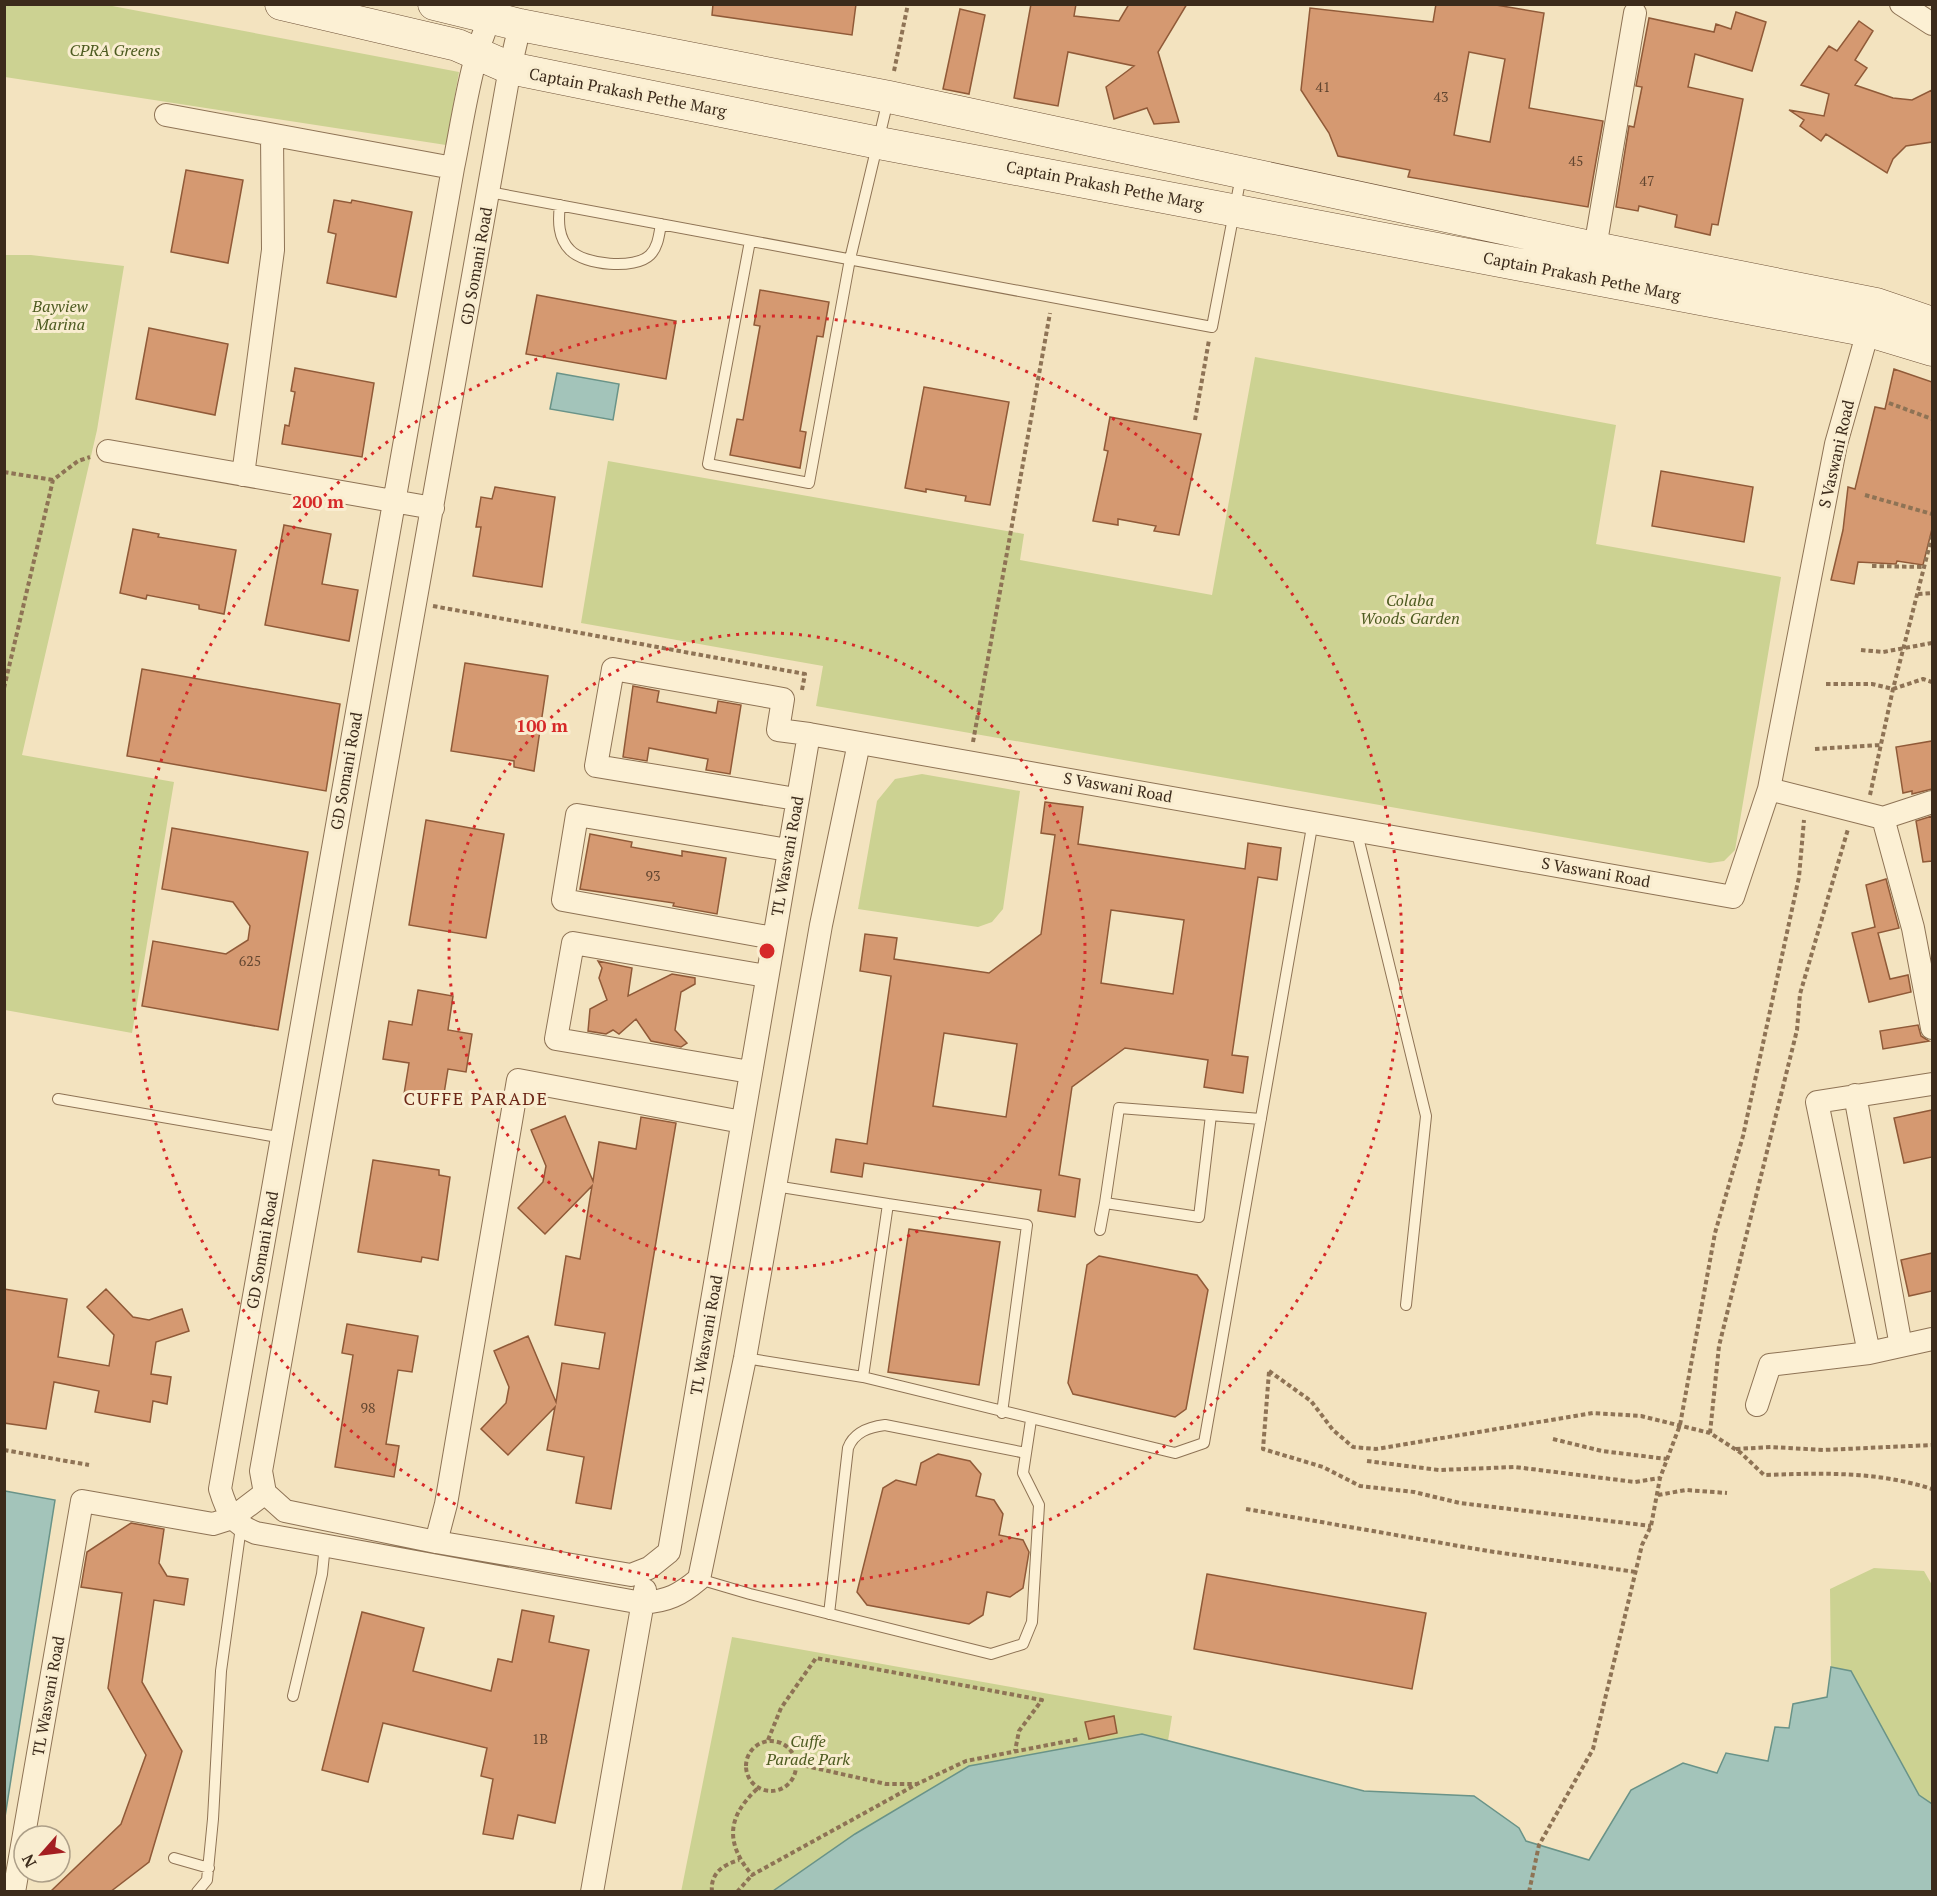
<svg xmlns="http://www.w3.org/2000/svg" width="1937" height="1896" viewBox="0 0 1937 1896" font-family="'PT Serif',serif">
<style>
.green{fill:#ccd292}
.water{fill:#a3c4ba;stroke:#699388;stroke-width:1.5}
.building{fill:#d59971;stroke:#905a38;stroke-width:1.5;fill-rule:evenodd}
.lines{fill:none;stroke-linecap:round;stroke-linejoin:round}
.service-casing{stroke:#8e7355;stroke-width:12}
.minor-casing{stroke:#8e7355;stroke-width:24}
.secondary-casing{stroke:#705339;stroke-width:33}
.path{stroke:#8e7355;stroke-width:4;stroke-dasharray:4.5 3;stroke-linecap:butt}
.service{stroke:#fcf0d4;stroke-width:10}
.minor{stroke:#fcf0d4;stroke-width:22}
.secondary{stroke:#fcf0d4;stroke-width:32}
.ring{fill:none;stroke:#d62828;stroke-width:3;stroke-dasharray:3 6}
.labels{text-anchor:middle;stroke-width:6;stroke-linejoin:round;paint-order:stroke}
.number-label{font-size:14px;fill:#624630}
.park-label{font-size:16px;font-style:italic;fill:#4d5b20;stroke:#f9edd0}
.street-label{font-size:16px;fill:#3c2b1b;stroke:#f9edd0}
.neighbourhood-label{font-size:18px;letter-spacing:1.5px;fill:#6d2716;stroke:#f9edd0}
.centre{fill:#d62828;stroke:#f9edd0;stroke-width:3}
.ring-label{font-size:18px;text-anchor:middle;font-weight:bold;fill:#d62828;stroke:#f9edd0;stroke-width:6;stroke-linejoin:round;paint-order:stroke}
</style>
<rect width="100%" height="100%" fill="#f3e3bf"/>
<path class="green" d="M4,5H107L459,72L446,145L5,77Z
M5,255H31L124,266L97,430L22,755L174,782L132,1033L5,1010Z
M1255,357L1616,425L1596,544L1781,577L1735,850L1724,861L1710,863L816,706L823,666L581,623L608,461L1024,534L1020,560L1212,595Z
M922,774L1020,791L1003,909L992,922L978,927L858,909L877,801L895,779Z
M1874,1568L1924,1571L1932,1585V1804L1919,1795L1851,1671L1831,1667L1830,1589Z
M732,1637L1172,1716L1168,1741L1142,1734L969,1766L855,1834L773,1891L681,1892Z"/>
<path class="water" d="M557,373L619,384L613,420L550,409Z
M5,1491L55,1500L5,1817L4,1491Z
M1831,1667L1851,1671L1919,1795L1932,1804V1891H773L855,1834L969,1766L1142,1734L1364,1791L1474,1796L1519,1828L1526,1841L1589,1860L1631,1790L1683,1763L1717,1773L1726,1753L1768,1761L1775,1727L1789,1728L1793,1704L1827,1697Z"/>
<path class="building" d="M713,4H856L852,35L712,15Z
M1031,4H1076L1074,16L1119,21L1129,4H1187L1158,52L1179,122L1154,124L1147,108L1114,119L1106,87L1134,66L1068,52L1058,106L1014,98Z
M1436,4H1490L1544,13L1529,108L1603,121L1588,207L1408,177L1410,170L1338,156L1329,133L1301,90L1310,8L1433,22ZM1469,52L1505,59L1490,142L1454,135Z
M960,9L985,15L969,94L943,89Z
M1736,12L1766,22L1752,71L1695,54L1688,87L1743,99L1718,225L1712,224L1710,235L1675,227L1677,215L1639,206L1638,211L1616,207L1629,126L1634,127L1642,87L1636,86L1649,18L1714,32L1716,24L1731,29Z
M1859,21L1873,31L1855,60L1867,68L1855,85L1893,98L1912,100L1932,90V142L1906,146L1893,159L1887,173L1826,134L1821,141L1800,126L1804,120L1789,110L1824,116L1829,94L1801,85L1829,46L1837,51Z
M186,170L243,180L228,263L171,252Z
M334,200L351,203L352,200L412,212L396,297L327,283L336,234L328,232Z
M760,290L829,302L823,337L817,336L800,431L806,432L800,468L730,455L737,419L743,420L760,326L754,325Z
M537,295L676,321L666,379L526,354Z
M149,328L228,344L215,415L136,399Z
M295,368L374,383L362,457L282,444L285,425L289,426L295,392L291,391Z
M1894,369L1932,382V529L1923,565L1897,561L1896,564L1858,562L1854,584L1831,580L1843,530L1848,487L1855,489L1875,407L1885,409Z
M924,387L1009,402L990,505L965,501L966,496L926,489V492L905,488Z
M1110,417L1201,434L1179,535L1154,531L1156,526L1118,519V525L1093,521L1108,451L1104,450Z
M1661,471L1753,487L1744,542L1652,526Z
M495,487L555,497L542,587L473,576L481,527H476L481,497L492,499Z
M284,525L331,534L322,584L358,590L349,641L265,625Z
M133,529L159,534L158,537L236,550L224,614L199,609V605L147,595L146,599L120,593Z
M465,663L548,676L534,771L514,767V761L451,751Z
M142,669L340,704L326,791L127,756Z
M633,686L659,691L657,702L716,713L718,701L741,705L730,774L706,770L708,759L649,748L647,761L623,757Z
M1932,741V789L1912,794V791L1903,793L1896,747Z
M1045,802L1083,807L1078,844L1245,869L1248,843L1281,848L1277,880L1258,877L1232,1055L1248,1057L1243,1093L1204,1087L1208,1060L1125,1048L1072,1087L1059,1175L1080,1179L1075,1217L1038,1211L1041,1190L864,1163L862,1177L831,1172L836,1139L867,1144L891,976L860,971L865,934L897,938L894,959L989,973L1041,934L1055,835L1041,833ZM1111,910L1184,920L1173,994L1101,983ZM944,1033L1017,1044L1006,1117L933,1106Z
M1932,816V861L1923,862L1916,821Z
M426,820L504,834L486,938L409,925Z
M172,828L308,852L278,1030L142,1006L153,941L226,954L248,940L250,926L233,902L162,889Z
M590,834L632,842L631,847L682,856V851L726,858L717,914L673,906L674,903L580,889Z
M1886,879L1899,928L1878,933L1890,979L1908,975L1911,992L1869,1002L1852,933L1875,927L1866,885Z
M598,961L632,968L628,996L672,974L695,978V984L681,992L675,1030L687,1043L681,1047L651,1041L636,1019L619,1034L613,1030L606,1034L588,1031L590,1009L607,1000L599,978L602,968Z
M418,990L453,996L448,1030L472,1034L466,1072L448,1069L443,1100L404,1094L409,1063L383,1059L389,1021L412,1025Z
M1918,1025L1921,1036L1929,1041L1883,1049L1880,1031Z
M1932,1110V1157L1904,1163L1894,1118Z
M565,1116L593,1181L599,1142L636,1149L641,1117L676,1123L611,1509L576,1503L584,1457L547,1450L555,1407L508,1455L481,1429L506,1403L509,1387L494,1351L528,1336L556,1402L562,1363L599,1369L605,1333L555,1325L566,1256L580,1259L592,1186L545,1234L518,1208L543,1182L546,1166L531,1130Z
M373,1160L439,1170V1175L450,1177L438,1260L422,1257L421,1262L358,1252Z
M909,1229L1000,1242L979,1385L888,1372Z
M1932,1253V1291L1909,1296L1901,1260Z
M1099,1256L1197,1275L1208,1290L1186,1409L1175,1417L1073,1394L1068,1383L1087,1265Z
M4,1289L67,1299L58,1357L109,1366L114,1335L87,1307L106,1289L133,1317L149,1320L182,1309L189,1331L156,1342L151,1374L171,1377L167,1404L153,1401L150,1422L95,1412L99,1391L54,1382L46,1429L4,1423Z
M347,1324L418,1336L412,1372L398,1370L386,1444L399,1446L394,1477L335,1467L353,1355L342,1353Z
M938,1454L970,1461L981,1474L976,1496L994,1500L1003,1514L999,1535L1023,1540L1029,1552L1023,1588L1010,1597L987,1592L983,1615L969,1624L867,1605L857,1592L883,1488L896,1480L916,1485L921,1463Z
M131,1523L164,1529L159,1563L167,1576L188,1579L184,1605L154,1600L142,1682L182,1751L149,1862L110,1892H50L121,1824L146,1755L108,1688L122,1593L81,1587L87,1552Z
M1207,1574L1426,1613L1412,1689L1194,1649Z
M522,1610L554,1616L549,1642L589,1650L555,1823L518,1815L513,1839L483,1834L493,1779L481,1776L487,1748L383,1723L368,1782L322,1770L362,1612L424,1628L413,1671L491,1691L498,1659L512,1662Z
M1114,1716L1117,1733L1089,1739L1085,1722Z"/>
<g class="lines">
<g class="service-casing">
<path id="service" d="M489,192L1212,327L1241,176
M560,205C558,221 558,238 570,250C584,265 635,270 650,255C658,247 659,235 661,224
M750,241L708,464L809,483L850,259L888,100
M1356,829L1426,1116L1406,1305
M58,1099L272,1136
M1211,1115L1199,1217L1105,1203L1119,1108L1261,1119
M775,1186L888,1204
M1100,1230L1105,1203
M745,1358L863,1377L1175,1453L1204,1443L1313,821
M863,1377L888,1204L1027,1225L1002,1413
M699,1579L750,1594L991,1654L1023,1644L1032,1622L1039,1505L1023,1473L1031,1420
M829,1614L848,1448C854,1432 869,1427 885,1425L1026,1453
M293,1696L322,1574L325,1545
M174,1858L209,1868
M197,1892L207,1880L213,1819L221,1671L241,1527"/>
</g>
<g class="minor-casing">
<path id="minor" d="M1901,4L1932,24
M497,6C472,45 463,121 453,168L220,1489C227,1512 233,1524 256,1533L642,1603C668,1601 680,1595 699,1579L745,1358L821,925L859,743
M520,25L510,68L261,1471L265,1493L285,1511L436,1542L631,1575L649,1568L669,1552L809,734L1733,897L1769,789L1836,444L1872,317
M166,115L453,168
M1595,248L1635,13
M108,451L433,508
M243,475L273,250L272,135
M1769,789L1883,818L1913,928L1932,1028
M796,799L596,766L613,669L783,699L778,730L809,734
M1883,818L1932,802
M773,938L563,900L577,815L788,850
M750,1072L556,1039L573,943L766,976
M1932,1084L1817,1102L1869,1353L1932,1339
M1855,1095L1901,1346
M1757,1405L1770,1365L1869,1353
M436,1542L446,1504L518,1080L742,1122
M14,1892L82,1501L213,1524L232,1518L265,1493
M592,1892L645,1590"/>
</g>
<g class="secondary-casing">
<path id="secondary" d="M281,4L457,45L510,68L879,143L1869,331L1932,350
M434,4L520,25L889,97L1595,248L1876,304L1932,323"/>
</g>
<path class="path" d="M894,71L908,4
M1889,403L1932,419
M1195,420L1209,340
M4,472L53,480
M1865,495L1932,514
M1872,566L1925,567
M1918,594L1932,593
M433,606L805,674L802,690
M1861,650L1883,652L1932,643
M1826,684H1872L1893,689L1923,679L1932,682
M4,688L53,480L78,461L90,457
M973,742L1050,313
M1815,749L1880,745
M1870,795L1893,689L1932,536
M1269,1371L1311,1401L1333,1430L1353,1447L1376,1449L1593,1413L1641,1416L1710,1433L1741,1453L1764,1475C1823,1473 1876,1471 1932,1489
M1269,1372L1263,1449L1323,1467L1360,1486L1414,1492L1460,1503L1651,1526
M1710,1433L1719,1346L1797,1030L1800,994L1848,829
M1553,1439L1602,1451L1667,1459
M1736,1449L1771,1447L1823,1450L1932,1445
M4,1450L89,1465
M1367,1461L1439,1470L1515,1467L1635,1482L1660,1478
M1658,1495L1686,1490L1727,1493
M1246,1509L1488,1551L1636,1572
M768,1740L781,1708L816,1658L1042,1700L1019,1731L1015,1751
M746 1766a25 25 0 1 1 50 0a25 25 0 1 1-50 0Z
M797,1764L886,1784H917
M757,1789C727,1817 725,1843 752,1875L917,1784L966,1761L1079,1739
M712,1892C710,1873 723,1865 739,1860
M737,1892L752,1875
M1529,1892L1539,1845L1593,1749L1642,1545L1651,1526L1660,1478L1680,1425L1715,1233L1743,1136L1799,877L1804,820"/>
<use href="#service" class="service"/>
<use href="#minor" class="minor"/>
<use href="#secondary" class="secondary"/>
</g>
<g class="ring">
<circle cx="767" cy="951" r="318"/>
<circle cx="767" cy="951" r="635"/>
</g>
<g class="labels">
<g class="number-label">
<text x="1323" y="92">41</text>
<text x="1441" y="102">43</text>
<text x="1576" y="166">45</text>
<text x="1647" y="186">47</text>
<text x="653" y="881">93</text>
<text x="250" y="966">625</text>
<text x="368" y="1413">98</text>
<text x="540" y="1744">1B</text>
</g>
<g class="park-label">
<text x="115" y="56">CPRA Greens</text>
<text x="60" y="312">Bayview<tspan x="60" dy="18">Marina</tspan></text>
<text x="1410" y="606">Colaba<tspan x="1410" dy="18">Woods Garden</tspan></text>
<text x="808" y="1747">Cuffe<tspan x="808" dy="18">Parade Park</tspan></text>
</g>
<g class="street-label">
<text transform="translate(628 92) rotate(11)" y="6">Captain Prakash Pethe Marg</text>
<text transform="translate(1105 185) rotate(11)" y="6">Captain Prakash Pethe Marg</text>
<text transform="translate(476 266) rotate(-80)" y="6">GD Somani Road</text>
<text transform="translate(1582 276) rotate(11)" y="6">Captain Prakash Pethe Marg</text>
<text transform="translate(1836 454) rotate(-77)" y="6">S Vaswani Road</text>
<text transform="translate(346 771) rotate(-80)" y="6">GD Somani Road</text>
<text transform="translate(1118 787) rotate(10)" y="6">S Vaswani Road</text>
<text transform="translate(787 856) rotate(-80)" y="6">TL Wasvani Road</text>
<text transform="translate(1596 872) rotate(10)" y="6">S Vaswani Road</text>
<text transform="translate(262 1250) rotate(-80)" y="6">GD Somani Road</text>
<text transform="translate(706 1335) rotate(-80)" y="6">TL Wasvani Road</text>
<text transform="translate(48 1696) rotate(-80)" y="6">TL Wasvani Road</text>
</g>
<g class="neighbourhood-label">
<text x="476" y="1105">CUFFE PARADE</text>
</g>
</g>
<circle cx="767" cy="951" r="9" class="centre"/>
<g class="ring-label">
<text x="318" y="508">200 m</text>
<text x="542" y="732">100 m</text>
</g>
<rect width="1937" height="1896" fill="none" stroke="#3c2b1b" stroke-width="12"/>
<g transform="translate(42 1854) rotate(242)"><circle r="28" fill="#f9edd0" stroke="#ad9f88" stroke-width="1.5"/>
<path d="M0-4.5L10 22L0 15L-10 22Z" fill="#a41e21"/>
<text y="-9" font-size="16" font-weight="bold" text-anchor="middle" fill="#3c2b1b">N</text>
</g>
</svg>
